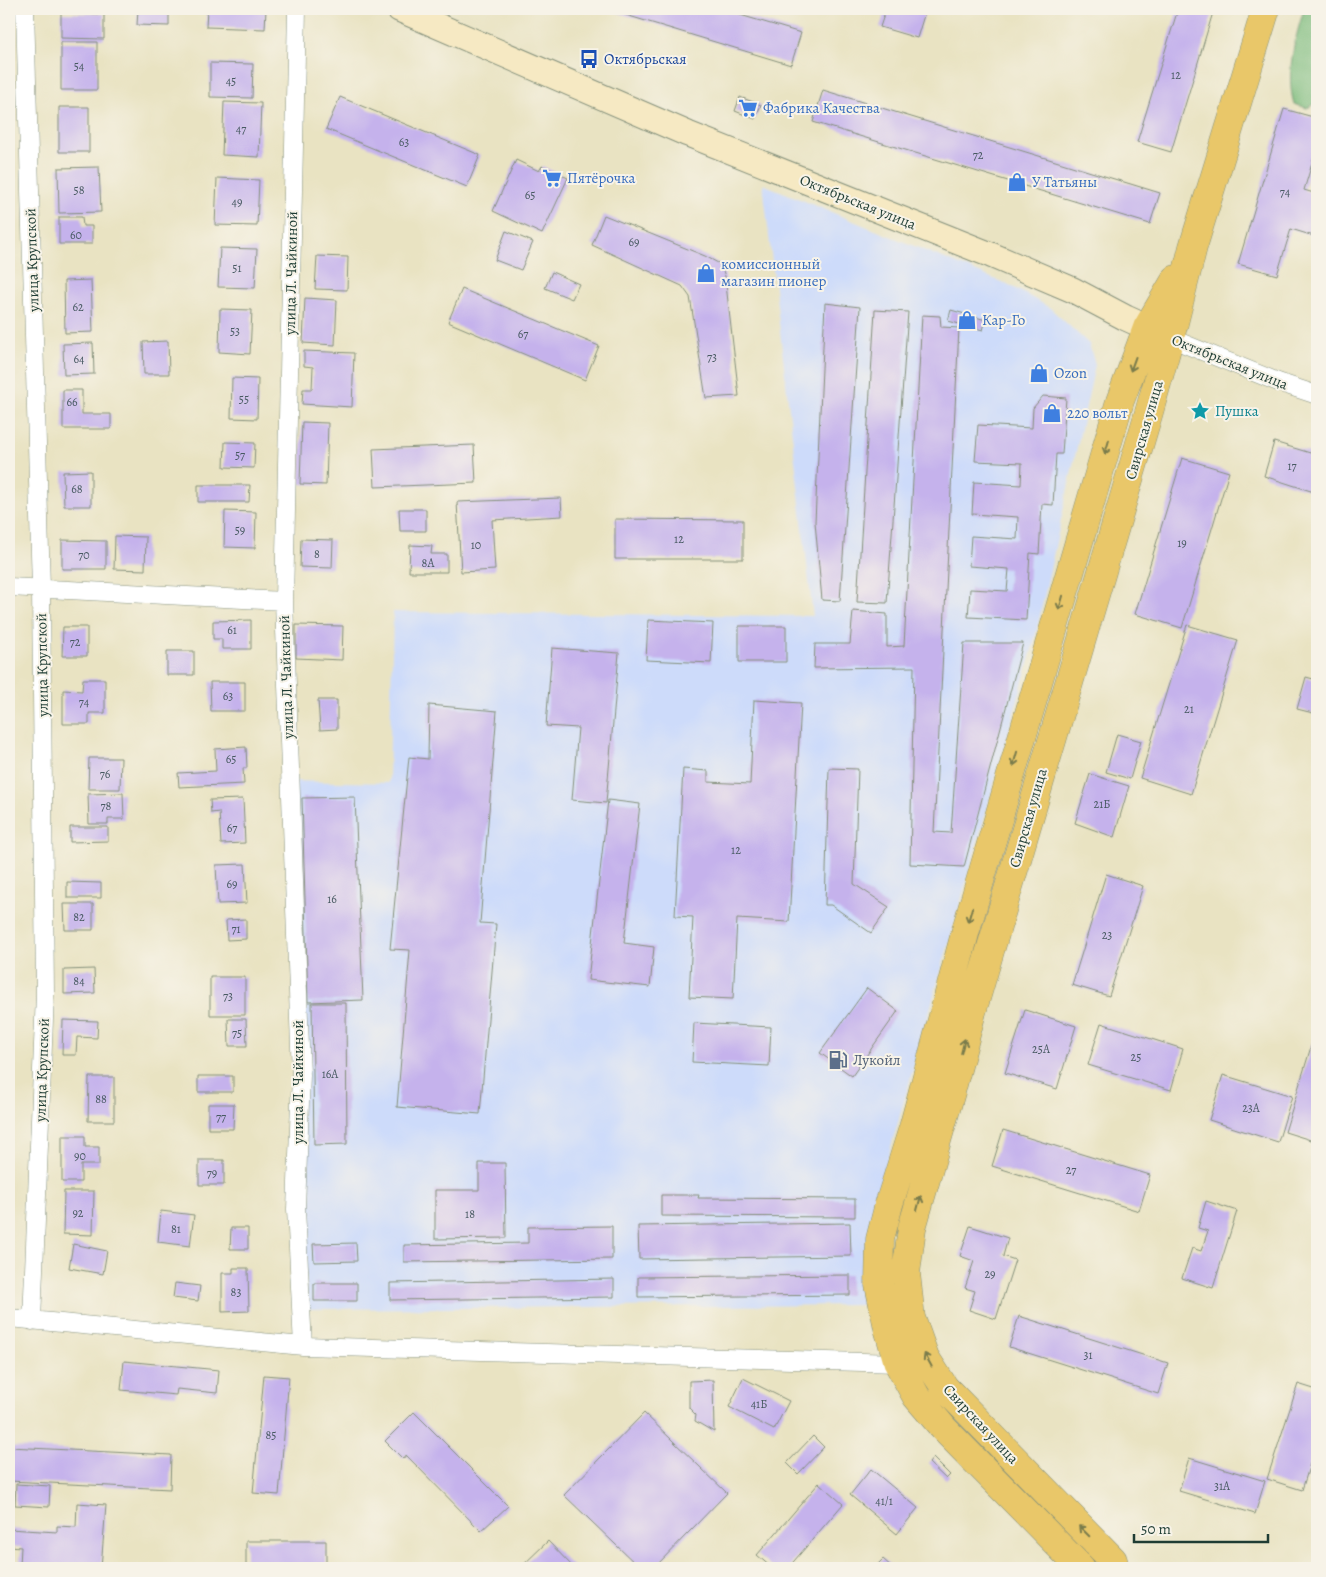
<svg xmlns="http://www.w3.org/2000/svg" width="1326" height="1577" viewBox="0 0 1326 1577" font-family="Alegreya,serif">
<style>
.built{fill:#cddbfa}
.forest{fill:#7ebc7d;stroke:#4e7c58}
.building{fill:#c5b2ec}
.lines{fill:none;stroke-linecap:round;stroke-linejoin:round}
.street-casing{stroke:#84907b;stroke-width:19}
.secondary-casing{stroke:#84907b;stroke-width:27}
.highway-casing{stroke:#84907b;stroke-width:29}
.street{stroke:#fff;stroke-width:18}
.secondary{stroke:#f6e9c3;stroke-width:25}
.highway{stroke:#e9c769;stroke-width:28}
.oneway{stroke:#7a7b4c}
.labels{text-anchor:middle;stroke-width:4;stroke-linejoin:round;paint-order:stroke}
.number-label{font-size:12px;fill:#485a62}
.transit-label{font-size:15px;fill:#164399;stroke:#f7f3e8;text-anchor:start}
.shop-label{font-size:15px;fill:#366cbe;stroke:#f7f3e8;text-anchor:start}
.street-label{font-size:15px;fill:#1f3d34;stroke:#f7f3e8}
.culture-label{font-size:15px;fill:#0d838f;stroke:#f7f3e8;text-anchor:start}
.service-label{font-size:15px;fill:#4e5e75;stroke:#f7f3e8;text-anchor:start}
</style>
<rect width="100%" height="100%" fill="#f7f3e8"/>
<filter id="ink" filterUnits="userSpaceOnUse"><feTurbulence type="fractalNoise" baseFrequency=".02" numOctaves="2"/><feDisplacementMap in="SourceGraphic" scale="10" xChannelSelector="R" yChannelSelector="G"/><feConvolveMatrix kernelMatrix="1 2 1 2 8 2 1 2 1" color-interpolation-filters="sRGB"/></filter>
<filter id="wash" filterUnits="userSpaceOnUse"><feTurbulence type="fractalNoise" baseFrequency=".0096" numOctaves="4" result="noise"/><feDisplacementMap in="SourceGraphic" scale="20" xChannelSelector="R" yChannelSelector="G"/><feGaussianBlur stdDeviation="1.12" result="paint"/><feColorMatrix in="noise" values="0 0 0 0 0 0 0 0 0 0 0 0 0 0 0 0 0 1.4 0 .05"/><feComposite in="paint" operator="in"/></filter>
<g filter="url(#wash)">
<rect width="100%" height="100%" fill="#e9e3c2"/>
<path class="built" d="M763,184L1011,286L1050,308L1089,344L1095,365L1034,643L876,1200L862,1271V1305L307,1309L286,781L389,783L393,612L813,616Z"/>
<path class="forest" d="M1304,9H1317V103L1307,108L1294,104C1285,73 1295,39 1304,9Z"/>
<g id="blocks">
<path class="building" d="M138,9H169V26L137,25Z
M207,9H266L265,29L206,27Z
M606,9H720L801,33L791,65Z
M886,9H926L917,38L880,27Z
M1178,9H1214L1171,152L1137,142Z
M61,13L104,14V39L61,38Z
M61,42H97V90H61Z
M210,63L253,64L252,98L210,97Z
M823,90L1160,193L1150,224L813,122Z
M340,97L480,155L467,187L326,129Z
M740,97L761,105L755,119L735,111Z
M224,102L261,103L259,157L222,155Z
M59,107H89V152H59Z
M1284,109L1317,118V147L1304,190L1317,194V237L1291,229L1277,275L1238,264Z
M516,160L539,171L542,166L568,178L542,234L493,211Z
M99,167L101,212L59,213L58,168Z
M217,178L259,180L257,226L215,225Z
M604,215L705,256L720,264L725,276L739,396L706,398L690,297L682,286L592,245Z
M59,217H82L83,226H92V244H59Z
M506,231L533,242L521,270L495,260Z
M220,248L257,249L255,288L218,287Z
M317,256L348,257L347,290L315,289Z
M552,272L579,284L572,299L545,288Z
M91,280L93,332L65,333L64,281Z
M462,289L599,346L585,380L448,322Z
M305,298L337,300L335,345L303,343Z
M825,303L860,307L840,601L822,600L815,522Z
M220,309L252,310L250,354L219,352Z
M875,310L908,312L887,603L857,602Z
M951,310L986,320L983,330L948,321Z
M922,315L940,316L941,327L959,328L934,832L951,833L964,643H1023L964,867L910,864L914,667L814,668L815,644H850L853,611L887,614V647L904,646Z
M168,341L169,374H144L143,342Z
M93,343L94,374L64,375L63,344Z
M304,351L354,353L352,407L302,404L303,389H312L313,367L304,366Z
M232,378L258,379L257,419L231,418Z
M63,390H82V414H111V429H63Z
M1043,396L1066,398L1062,454H1056L1053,505L1042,504L1039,554L1030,553L1026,620L968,617L970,589L1007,591L1009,569L969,566L971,536L1017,539L1018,517L972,514L974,482L1021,485L1022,463L975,461L978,425L1032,428L1033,408Z
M302,422L328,423L326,485L300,484Z
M225,442L255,443L254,468L224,467Z
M1274,442L1317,455V493L1264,476Z
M474,445L476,483L375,487L373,449Z
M1182,458L1229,472L1182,628L1135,614Z
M91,471V506H64L63,472Z
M198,485H250L249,502H198Z
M561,498L562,516L492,520L495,570L461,572L457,502Z
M399,509H426V531H400Z
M225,511L256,512L255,548L224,547Z
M615,519L743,520V559H615Z
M115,536L146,537L145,570L114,569Z
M301,539L333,540L332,568L300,567Z
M62,540L106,541V569H62Z
M410,545L432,546L431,554H447V572H409Z
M251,620V649H222V639H213V621Z
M648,620L713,623L711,663L646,660Z
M296,625L343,626L342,660L296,658Z
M1187,625L1238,640L1191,794L1140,778Z
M739,626H786V662H739Z
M63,627H87V656H62Z
M552,648L619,653L606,803L572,800L578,728L546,726Z
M167,651H194V675H167Z
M1306,677L1317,680V714L1297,709Z
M83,679H105V713H89V724H63V690L82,691Z
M210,682H245V711H211Z
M318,700H337V729L320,730Z
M754,700L801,703L789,922L737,919L733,999L689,997L693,917L675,916L683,769L708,771V782L750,784Z
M429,705L497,711L480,923L496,924L480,1114L397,1107L410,950L390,949L409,757L428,759Z
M1117,734L1141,741L1130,779L1106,772Z
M246,747L247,768H243L244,784L179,787L178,773L216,771L215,749Z
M89,758H121L120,789H88Z
M829,768L858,769L854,884L889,907L871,933L831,905H825Z
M1090,774L1129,786L1114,837L1075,823Z
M123,793L124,819H108V824H89L88,794Z
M355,797L363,1000L308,1002L302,798Z
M243,799L245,843L221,844L219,812L211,813L210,800Z
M608,800L640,804L624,943L654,947L650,987L588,980Z
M70,827H108V841L70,842Z
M245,864L247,903L218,904L216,865Z
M1106,874L1143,886L1109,996L1072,985Z
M67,882L101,883V898H67Z
M64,904H93V930H65Z
M246,919V939L227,940L226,920Z
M94,969L95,993L64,994V970Z
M210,977H245V1015H210Z
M867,988L898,1011L852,1076L820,1053Z
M312,1003H346L347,1144L314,1145Z
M1025,1010L1076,1026L1057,1089L1005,1073Z
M228,1019H246L247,1046H229Z
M63,1020L98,1021L97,1038L77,1037L76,1055H62Z
M694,1023L771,1027L769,1066L692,1062Z
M1101,1023L1183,1049L1171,1090L1088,1065Z
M1317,1027V1142L1285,1132Z
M1223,1075L1292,1096L1278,1142L1209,1120Z
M198,1076H233V1092H198Z
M89,1077H114V1121H88Z
M208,1104H234L233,1129H208Z
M1003,1130L1150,1175L1139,1211L992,1166Z
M62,1136H85V1147H99V1165H81V1182H62Z
M199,1160H224V1185H199Z
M479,1163H505L506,1238L435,1239V1190H479Z
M64,1191H94L93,1235L63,1234Z
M661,1195H699L698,1198L855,1199V1217L661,1216Z
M1206,1201L1237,1211L1213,1288L1182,1278L1192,1248L1201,1251L1208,1231L1198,1228Z
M161,1211L194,1215L190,1246L158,1242Z
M850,1223L851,1256L639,1259L638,1226Z
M612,1226V1259L404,1262V1245L528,1243V1227Z
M970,1226L1008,1238L1003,1256L1015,1260L996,1319L969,1310L975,1291L965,1288L974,1261L960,1256Z
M231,1228H248V1249H230Z
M356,1243L357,1261L314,1262L313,1244Z
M73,1244L107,1251L103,1274L69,1268Z
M233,1268H248L249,1311L222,1312V1273H233Z
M850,1275V1295L638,1297V1277Z
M614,1279V1297L390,1300V1283Z
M175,1283L200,1286L198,1301L173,1298Z
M314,1283H357V1301H314Z
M1019,1316L1168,1363L1158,1394L1009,1347Z
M124,1361L219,1370L217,1393L177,1389L176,1395L121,1390Z
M264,1375L289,1377L279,1495L253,1493Z
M743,1378L789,1401L774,1430L729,1407Z
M713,1380L714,1432L695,1421L696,1415L689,1408V1381Z
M1298,1384L1317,1390V1441L1302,1490L1267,1479Z
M414,1412L508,1506L481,1531L406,1455L403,1459L385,1441Z
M644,1413L727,1493L654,1568H640L564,1495Z
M813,1436L824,1447L798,1474L787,1463Z
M9,1447L171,1455L170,1489L9,1481Z
M933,1458L950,1475L946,1479L929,1463Z
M1189,1458L1265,1481L1255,1514L1179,1491Z
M871,1469L918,1508L897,1534L850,1495Z
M819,1483L843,1504L788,1568H772L757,1555Z
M16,1484L50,1486L49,1507L15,1505Z
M77,1503L106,1505L101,1568H27V1566H20L21,1547L9,1546V1529L57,1532V1526L76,1527Z
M246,1541H326V1568H246Z
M548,1541L574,1568H520Z
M883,1559L893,1568H874Z"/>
</g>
</g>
<g filter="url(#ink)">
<use href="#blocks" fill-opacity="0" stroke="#84907b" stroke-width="1"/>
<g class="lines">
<g class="street-casing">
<path id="street" d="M25,9L41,589L45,994L32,1321
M297,9L284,601L301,1075L296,1209L303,1346
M1170,338L1278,382L1317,395
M9,587L284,601
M9,1318L303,1346L898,1363"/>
</g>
<g class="secondary-casing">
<path id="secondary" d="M399,9L688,134L991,255L1073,290L1126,318L1166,336"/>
</g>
<g class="highway-casing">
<path id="highway" d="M1081,1568L945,1430L916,1396L898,1363L888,1328L879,1285L880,1239L889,1204L913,1128L967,926L1120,401L1147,328L1176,279
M1115,1568L1113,1560L945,1388L925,1357L911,1318L906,1273L912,1228L951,1092L972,1012L1149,412L1174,323L1193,247L1266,9"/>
</g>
<use href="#street" class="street"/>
<use href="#secondary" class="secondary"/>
<use href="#highway" class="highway"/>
</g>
<defs><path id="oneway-shaft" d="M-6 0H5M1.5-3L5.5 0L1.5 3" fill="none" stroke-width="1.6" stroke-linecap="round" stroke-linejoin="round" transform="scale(1.25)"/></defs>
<g class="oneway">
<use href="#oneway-shaft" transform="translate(1133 364) rotate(110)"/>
<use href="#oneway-shaft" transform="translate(1107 447) rotate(106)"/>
<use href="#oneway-shaft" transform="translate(1061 603) rotate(106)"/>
<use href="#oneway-shaft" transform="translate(1015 759) rotate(106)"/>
<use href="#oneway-shaft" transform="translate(970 915) rotate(106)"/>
<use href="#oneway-shaft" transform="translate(963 1046) rotate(-76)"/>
<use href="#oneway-shaft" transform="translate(919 1203) rotate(-75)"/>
<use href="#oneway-shaft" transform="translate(928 1360) rotate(-119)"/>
<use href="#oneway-shaft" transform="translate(1084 1531) rotate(-135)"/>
</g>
</g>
<defs>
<g id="bus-bare" transform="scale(1.5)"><path d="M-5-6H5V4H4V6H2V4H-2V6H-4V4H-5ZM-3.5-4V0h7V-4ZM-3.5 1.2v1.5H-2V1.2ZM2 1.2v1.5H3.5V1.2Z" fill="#1a4fb4" stroke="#f7f3e8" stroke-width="2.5" paint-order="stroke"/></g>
<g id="supermarket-bare" transform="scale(1.5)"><path d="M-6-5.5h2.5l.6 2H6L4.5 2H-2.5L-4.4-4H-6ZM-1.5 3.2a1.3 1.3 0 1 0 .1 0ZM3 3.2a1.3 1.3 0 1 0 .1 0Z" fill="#3f7fe0" stroke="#f7f3e8" stroke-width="2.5" paint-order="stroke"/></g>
<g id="shop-bare" transform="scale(1.5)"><path d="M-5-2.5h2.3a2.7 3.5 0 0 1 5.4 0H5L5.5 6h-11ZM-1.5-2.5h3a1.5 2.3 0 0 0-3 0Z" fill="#3f7fe0" stroke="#f7f3e8" stroke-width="2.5" paint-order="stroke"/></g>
<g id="sight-bare" transform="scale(1.5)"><path d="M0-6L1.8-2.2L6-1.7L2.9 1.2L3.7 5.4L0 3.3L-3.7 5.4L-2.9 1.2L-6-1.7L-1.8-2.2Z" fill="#0f9aa8" stroke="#f7f3e8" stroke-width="2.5" paint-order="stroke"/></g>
<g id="fuel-bare" transform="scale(1.5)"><path d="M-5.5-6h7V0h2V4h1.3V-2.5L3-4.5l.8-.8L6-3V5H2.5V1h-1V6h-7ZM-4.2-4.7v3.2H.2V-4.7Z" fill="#5c6f8a" stroke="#f7f3e8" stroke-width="2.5" paint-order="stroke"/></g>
</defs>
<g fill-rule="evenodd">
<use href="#bus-bare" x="589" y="59"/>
<use href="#supermarket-bare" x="748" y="108"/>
<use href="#supermarket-bare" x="552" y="178"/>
<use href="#shop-bare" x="1017" y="182"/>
<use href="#shop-bare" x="706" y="273"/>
<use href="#shop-bare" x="967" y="320"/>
<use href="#shop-bare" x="1039" y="373"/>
<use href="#sight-bare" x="1200" y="411"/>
<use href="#shop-bare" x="1052" y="413"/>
<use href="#fuel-bare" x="838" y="1060"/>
</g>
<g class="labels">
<g class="number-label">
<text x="79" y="70">54</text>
<text x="1176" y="79">12</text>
<text x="231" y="85">45</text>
<text x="241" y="133">47</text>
<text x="404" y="146">63</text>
<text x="978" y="159">72</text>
<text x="79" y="194">58</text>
<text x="1285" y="196">74</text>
<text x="530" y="199">65</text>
<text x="237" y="206">49</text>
<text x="76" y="239">60</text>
<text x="634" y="246">69</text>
<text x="237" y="272">51</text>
<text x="78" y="311">62</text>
<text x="235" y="335">53</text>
<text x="523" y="338">67</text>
<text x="712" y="361">73</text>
<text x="79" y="363">64</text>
<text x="244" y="403">55</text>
<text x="72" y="406">66</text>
<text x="240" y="459">57</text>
<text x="1292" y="470">17</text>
<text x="77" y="493">68</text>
<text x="240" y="534">59</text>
<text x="679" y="543">12</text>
<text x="1182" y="547">19</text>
<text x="476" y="549">10</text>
<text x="317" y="558">8</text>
<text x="84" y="559">70</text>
<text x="428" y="567">8А</text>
<text x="232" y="634">61</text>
<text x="75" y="646">72</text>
<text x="228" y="700">63</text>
<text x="84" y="706">74</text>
<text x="1189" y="713">21</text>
<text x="231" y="763">65</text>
<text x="105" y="778">76</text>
<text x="1102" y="808">21Б</text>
<text x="106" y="810">78</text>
<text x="232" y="832">67</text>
<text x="736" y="854">12</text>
<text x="232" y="888">69</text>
<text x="332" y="903">16</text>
<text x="79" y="921">82</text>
<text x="236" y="933">71</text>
<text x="1107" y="939">23</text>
<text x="79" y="985">84</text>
<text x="228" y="1000">73</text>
<text x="237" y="1037">75</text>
<text x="1041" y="1053">25А</text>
<text x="1136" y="1061">25</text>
<text x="330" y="1078">16А</text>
<text x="101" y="1103">88</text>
<text x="1251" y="1112">23А</text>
<text x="221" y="1121">77</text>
<text x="80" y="1160">90</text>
<text x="1071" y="1174">27</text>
<text x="212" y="1177">79</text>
<text x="78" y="1217">92</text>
<text x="470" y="1218">18</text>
<text x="176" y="1233">81</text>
<text x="990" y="1278">29</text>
<text x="236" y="1296">83</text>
<text x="1088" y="1359">31</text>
<text x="759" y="1408">41Б</text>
<text x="271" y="1439">85</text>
<text x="1222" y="1490">31А</text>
<text x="884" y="1505">41/1</text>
</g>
<g class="transit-label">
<text x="604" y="64">Октябрьская</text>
</g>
<g class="shop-label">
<text x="763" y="113">Фабрика Качества</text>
<text x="567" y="183">Пятёрочка</text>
<text x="1032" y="187">У Татьяны</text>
<text x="721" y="269">комиссионный<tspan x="721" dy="17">магазин пионер</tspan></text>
<text x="982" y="325">Кар-Го</text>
<text x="1054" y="378">Ozon</text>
<text x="1067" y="418">220 вольт</text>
</g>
<g class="street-label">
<text transform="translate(858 202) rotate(22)" y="5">Октябрьская улица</text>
<text transform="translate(32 260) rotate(-92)" y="5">улица Крупской</text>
<text transform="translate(291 273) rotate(-89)" y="5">улица Л. Чайкиной</text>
<text transform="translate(1230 362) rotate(22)" y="5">Октябрьская улица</text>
<text transform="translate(1144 430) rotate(-74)" y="5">Свирская улица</text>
<text transform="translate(42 665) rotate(-91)" y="5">улица Крупской</text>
<text transform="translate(286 677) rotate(-92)" y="5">улица Л. Чайкиной</text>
<text transform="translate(1028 818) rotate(-74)" y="5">Свирская улица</text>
<text transform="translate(42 1070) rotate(-88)" y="5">улица Крупской</text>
<text transform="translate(298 1082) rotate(-90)" y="5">улица Л. Чайкиной</text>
<text transform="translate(981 1424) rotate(47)" y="5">Свирская улица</text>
</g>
<g class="culture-label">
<text x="1215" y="416">Пушка</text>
</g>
<g class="service-label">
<text x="853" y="1065">Лукойл</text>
</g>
</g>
<rect width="1326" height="1577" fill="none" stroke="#f7f3e8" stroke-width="30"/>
<path d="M1134 1534v8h134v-8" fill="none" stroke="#1f3d34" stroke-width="2.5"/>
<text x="1141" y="1534" font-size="15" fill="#1f3d34" stroke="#f7f3e8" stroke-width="4" paint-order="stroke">50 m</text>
</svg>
